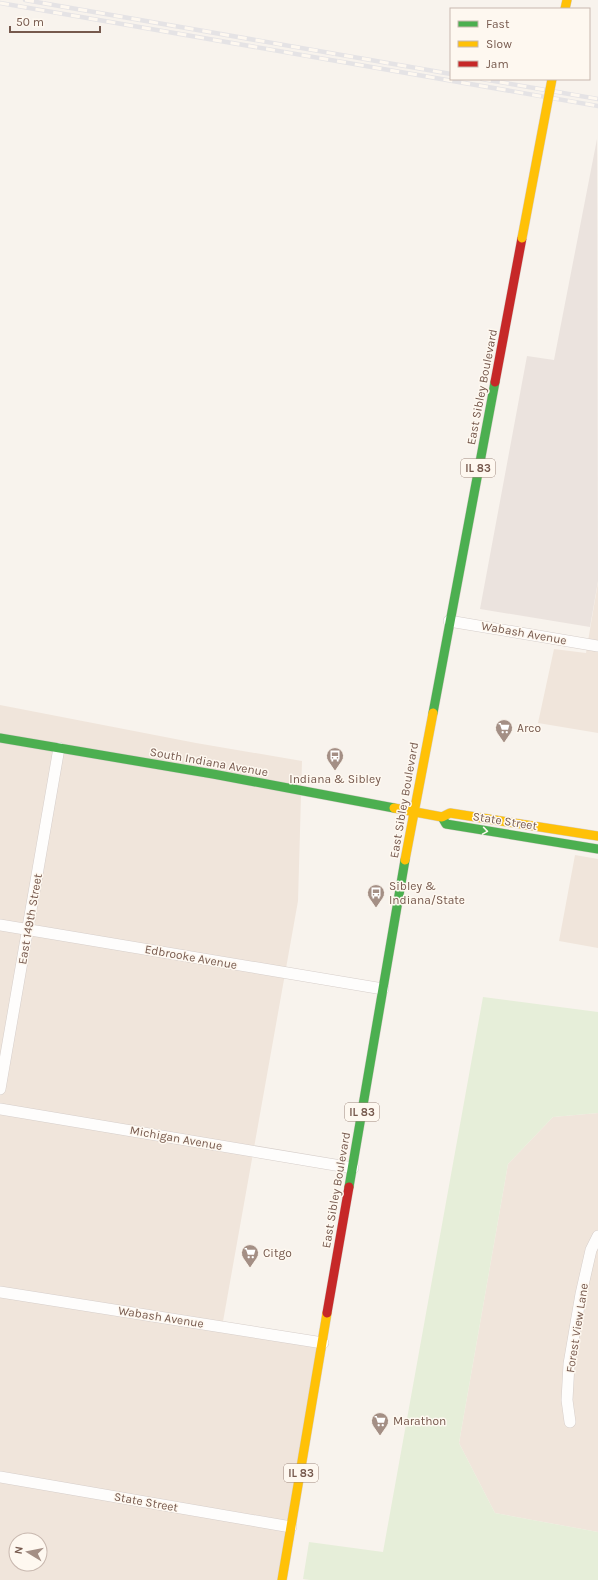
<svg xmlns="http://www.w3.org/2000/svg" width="598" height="1580" viewBox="0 0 598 1580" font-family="Karla,sans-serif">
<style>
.residential{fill:#f0e5db;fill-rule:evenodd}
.industrial{fill:#ebe3de}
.green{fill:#e6eed9}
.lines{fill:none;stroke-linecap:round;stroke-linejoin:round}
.street-casing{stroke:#d6ceca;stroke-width:12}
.fast-casing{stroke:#d7cfca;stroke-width:10}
.slow-casing{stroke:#d7cfca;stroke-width:10}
.jam-casing{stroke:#d7cfca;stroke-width:10}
.street{stroke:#fefdfc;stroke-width:11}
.fast{stroke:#4caf50;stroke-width:9}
.slow{stroke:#ffc107;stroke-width:9}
.jam{stroke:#c62828;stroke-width:9}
.rail-casing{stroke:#e5e3e5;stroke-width:4.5}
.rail{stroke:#fef8f0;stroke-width:3;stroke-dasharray:9;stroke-linecap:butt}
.slow-bridge-casing{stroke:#d9d0cb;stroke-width:10;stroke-linecap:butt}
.slow-bridge{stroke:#ffc107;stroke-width:9}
.oneway{stroke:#fef8f0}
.labels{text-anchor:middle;stroke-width:3;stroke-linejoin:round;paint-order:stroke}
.shield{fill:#fef8f0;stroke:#9f897e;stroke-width:1}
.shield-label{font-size:11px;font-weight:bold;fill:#76594d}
.street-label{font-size:12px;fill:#76594d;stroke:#fef8f0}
.poi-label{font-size:12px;fill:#76594d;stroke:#fef8f0;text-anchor:start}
</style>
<rect width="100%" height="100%" fill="#f8f3ed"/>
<path class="residential" d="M598,582V733L538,723L554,649L586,653Z
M0,705L196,743L302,761L298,901L222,1327L323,1343L282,1580H0ZM16,1540H40V1564H16Z
M575,855L598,859V948L559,941Z
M598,1113V1532L495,1513L459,1443L508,1164L553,1117Z"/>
<path class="industrial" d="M597,139L598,581L590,627L480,609L527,356L554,360Z"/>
<path class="green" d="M483,997L598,1012V1113L553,1117L508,1164L459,1443L495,1513L598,1532V1580H310L303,1579L309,1542L383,1552Z"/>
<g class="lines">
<g class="street-casing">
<path id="street" d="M449,621L598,646
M0,925L383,989
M0,1089L59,748
M0,1109L353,1168
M0,1292L323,1343
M570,1422L567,1400L569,1364L581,1294L591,1250L598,1236
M0,1477L291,1527"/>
</g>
<g class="fast-casing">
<path id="fast" d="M433,713L495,382
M0,738L213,774L394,808
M442,817L446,824L598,849
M349,1187L405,860"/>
</g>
<g class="slow-casing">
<path id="slow" d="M565,9L567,0
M394,808L442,817L450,813L598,836
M405,860L433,713
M282,1580L327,1313"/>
</g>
<g class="jam-casing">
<path id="jam" d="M495,382L522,238
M327,1313L349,1187"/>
</g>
<use href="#street" class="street"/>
<use href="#fast" class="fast"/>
<use href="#slow" class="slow"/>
<use href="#jam" class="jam"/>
<g class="rail-casing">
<path id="rail" d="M25,0L451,74
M0,3L598,106
M482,79L598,99"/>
</g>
<use href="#rail" class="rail"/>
<g class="slow-bridge-casing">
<path id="slow-bridge" d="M522,238L552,79"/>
</g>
<use href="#slow-bridge" class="slow-bridge"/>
</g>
<defs><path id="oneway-chevron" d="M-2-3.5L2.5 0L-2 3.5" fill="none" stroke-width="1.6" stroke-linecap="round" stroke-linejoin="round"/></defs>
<use class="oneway" href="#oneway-chevron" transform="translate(485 831) rotate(9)"/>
<defs>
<g id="supermarket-pin" transform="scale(0.9)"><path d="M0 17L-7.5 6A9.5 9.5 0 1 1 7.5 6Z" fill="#a48f85" stroke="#fef8f0"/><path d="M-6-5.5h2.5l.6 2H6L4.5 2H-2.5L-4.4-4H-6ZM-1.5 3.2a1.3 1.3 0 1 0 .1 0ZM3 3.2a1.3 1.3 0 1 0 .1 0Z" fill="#fff"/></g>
<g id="bus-pin" transform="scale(0.9)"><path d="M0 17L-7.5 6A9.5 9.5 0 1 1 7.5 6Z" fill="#a48f85" stroke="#fef8f0"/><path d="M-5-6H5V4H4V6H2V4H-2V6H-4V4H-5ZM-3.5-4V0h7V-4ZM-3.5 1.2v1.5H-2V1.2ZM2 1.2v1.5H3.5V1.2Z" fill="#fff"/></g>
</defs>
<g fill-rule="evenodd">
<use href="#supermarket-pin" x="504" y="728"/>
<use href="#bus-pin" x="335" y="756"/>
<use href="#bus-pin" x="376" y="893"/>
<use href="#supermarket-pin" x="250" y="1253"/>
<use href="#supermarket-pin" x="380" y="1421"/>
</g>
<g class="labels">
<g class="shield">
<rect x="461" y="459" width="34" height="18" rx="3"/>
<rect x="345" y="1103" width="34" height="18" rx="3"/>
<rect x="284" y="1464" width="34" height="18" rx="3"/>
</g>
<g class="shield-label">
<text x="478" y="472">IL 83</text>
<text x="362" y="1116">IL 83</text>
<text x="301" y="1477">IL 83</text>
</g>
<g class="street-label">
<text transform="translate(482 387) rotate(-79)" y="4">East Sibley Boulevard</text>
<text transform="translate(524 633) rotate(10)" y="4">Wabash Avenue</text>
<text transform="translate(209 762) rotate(10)" y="4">South Indiana Avenue</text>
<text transform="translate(404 800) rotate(-80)" y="4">East Sibley Boulevard</text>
<text transform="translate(505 821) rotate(9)" y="4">State Street</text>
<text transform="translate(30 919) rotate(-80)" y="4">East 149th Street</text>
<text transform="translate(191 957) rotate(10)" y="4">Edbrooke Avenue</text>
<text transform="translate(176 1138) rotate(10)" y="4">Michigan Avenue</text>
<text transform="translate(336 1190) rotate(-80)" y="4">East Sibley Boulevard</text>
<text transform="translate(161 1317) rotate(9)" y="4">Wabash Avenue</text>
<text transform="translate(577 1328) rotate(-81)" y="4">Forest View Lane</text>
<text transform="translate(146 1502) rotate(10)" y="4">State Street</text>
</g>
<g class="poi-label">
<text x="517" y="732">Arco</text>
<text x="335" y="783" text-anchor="middle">Indiana &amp; Sibley</text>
<text x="389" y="890">Sibley &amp;<tspan x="389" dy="14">Indiana/State</tspan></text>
<text x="263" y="1257">Citgo</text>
<text x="393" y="1425">Marathon</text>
</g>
</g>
<rect x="450" y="8" width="140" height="72" fill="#fef8f0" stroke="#c8b8af"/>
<rect x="458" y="21" width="20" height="6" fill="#4caf50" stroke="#c8b8af"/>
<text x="486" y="28" font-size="12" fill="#76594d">Fast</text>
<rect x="458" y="41" width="20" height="6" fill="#ffc107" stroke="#c8b8af"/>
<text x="486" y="48" font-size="12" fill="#76594d">Slow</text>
<rect x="458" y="61" width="20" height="6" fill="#c62828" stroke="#c8b8af"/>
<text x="486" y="68" font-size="12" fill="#76594d">Jam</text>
<g transform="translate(28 1552) rotate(280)"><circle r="19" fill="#fef8f0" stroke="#c8b8af"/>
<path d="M0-3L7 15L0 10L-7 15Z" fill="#a48f85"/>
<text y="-6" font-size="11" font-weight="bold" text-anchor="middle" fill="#76594d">N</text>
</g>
<path d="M10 26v6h90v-6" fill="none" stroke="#76594d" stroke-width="2"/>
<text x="16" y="26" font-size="12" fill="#76594d" stroke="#fef8f0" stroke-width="3" paint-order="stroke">50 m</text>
</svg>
